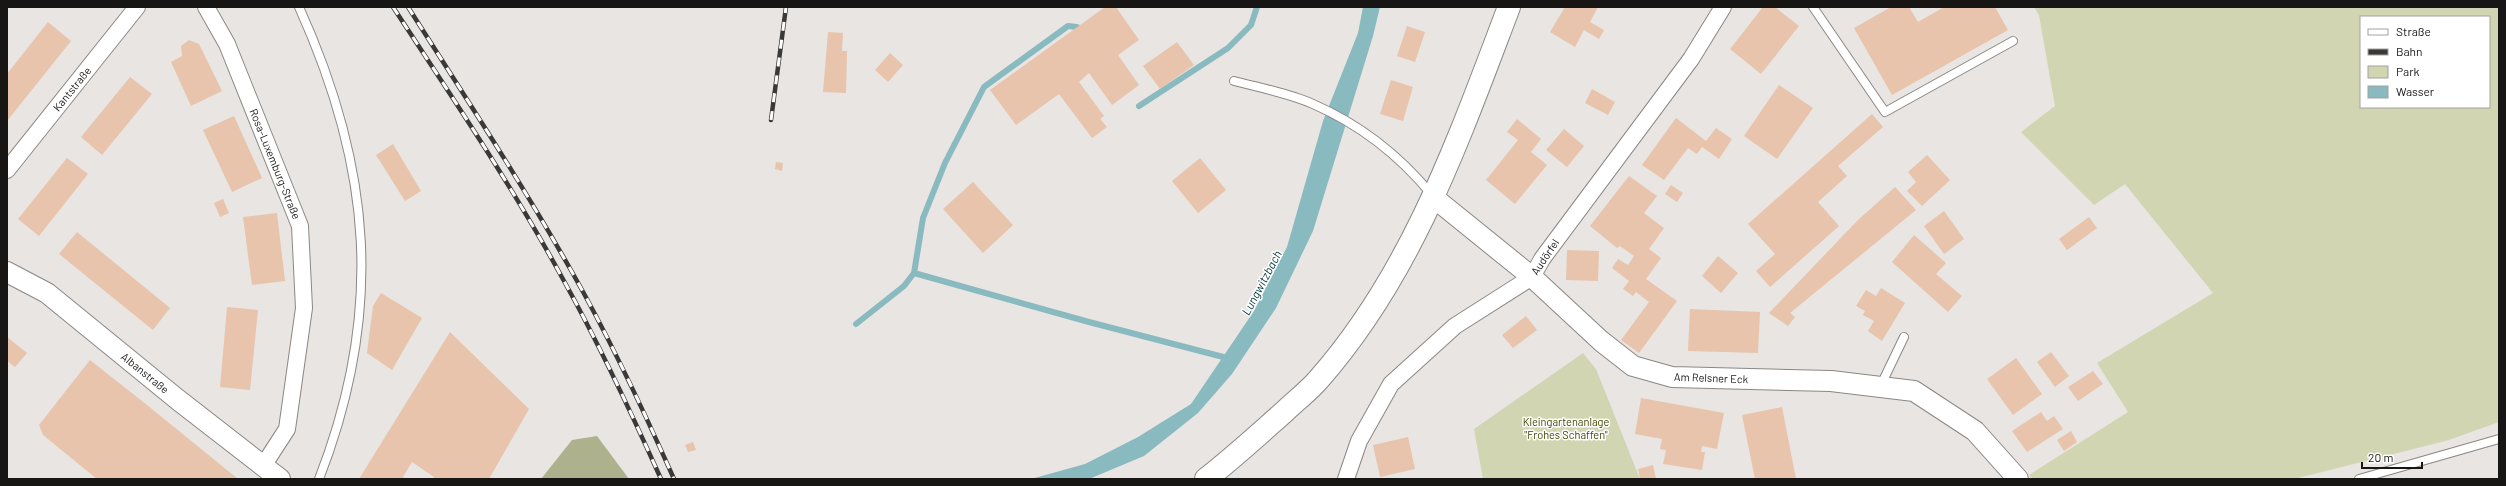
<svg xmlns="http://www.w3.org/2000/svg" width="2506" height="486" viewBox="0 0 2506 486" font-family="Barlow,sans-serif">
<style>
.green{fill:#d1d5b1;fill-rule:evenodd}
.forest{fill:#aeb28c}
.water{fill:#89bac0}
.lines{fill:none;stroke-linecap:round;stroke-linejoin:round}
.stream{stroke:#89bac0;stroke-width:6}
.building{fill:#e7c4ab}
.service-casing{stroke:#8b8784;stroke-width:10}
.minor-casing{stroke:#8b8784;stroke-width:18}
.tertiary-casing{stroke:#8b8784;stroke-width:22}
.secondary-casing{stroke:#8b8784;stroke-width:24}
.service{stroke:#fff;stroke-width:8}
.minor{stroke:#fff;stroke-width:16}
.tertiary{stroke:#fff;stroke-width:20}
.secondary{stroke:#fff;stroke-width:22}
.rail-casing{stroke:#3b3938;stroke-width:4.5}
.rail{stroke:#fff;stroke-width:3;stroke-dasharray:9;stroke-linecap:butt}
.labels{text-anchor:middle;stroke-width:3;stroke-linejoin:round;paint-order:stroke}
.street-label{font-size:11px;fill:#181615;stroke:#fff}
.park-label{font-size:11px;fill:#424502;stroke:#fff}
.water-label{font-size:12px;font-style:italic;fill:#06373c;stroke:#fff}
</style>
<rect width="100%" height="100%" fill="#e9e5e2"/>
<path class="green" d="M2034,7H2499V422L2449,440L2294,479H2033L2029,475L2128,412L2097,363L2213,293L2125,184L2094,205L2021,132L2055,106L2039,15ZM2361,17H2489V107H2361Z
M1583,353L1596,369L1640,479H1483L1474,429Z"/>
<path class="forest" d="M597,436L629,479H541L572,440Z"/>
<path class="water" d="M1363,7H1380L1373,36L1313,231L1276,308L1232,374L1198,413L1144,456L1089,479H1031L1085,464L1138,437L1191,404L1254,311L1287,247L1323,121L1358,33Z"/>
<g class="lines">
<path class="stream" d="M1139,106L1228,48L1251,25L1257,7
M914,273L1089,322L1231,359
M856,324L904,286L914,273L923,218L945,163L984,87L1068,26L1077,27"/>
</g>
<path class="building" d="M1105,7H1116L1139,40L1118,55L1139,85L1112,105L1089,73L1079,82L1104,116L1100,119L1107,127L1092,138L1059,94L1016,125L990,90Z
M1565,7H1598L1590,22L1604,30L1599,39L1584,30L1575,47L1550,32Z
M1763,7H1775L1799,26L1761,74L1730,49Z
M1891,7H1909L1918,22L1944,7H1995L2008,30L1892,95L1854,28Z
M48,22L71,41L7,121V74Z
M1407,26L1425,32L1415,62L1397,56Z
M828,32L843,33L842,51H847L846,93L823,92Z
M189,40L199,44L222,91L191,106L171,62L182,56L181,46Z
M1177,42L1194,65L1160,89L1143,66Z
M890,53L903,65L888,82L875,70Z
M130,77L152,94L102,155L81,137Z
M1391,80L1413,87L1403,121L1380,114Z
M1779,85L1813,108L1777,159L1744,136Z
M1592,89L1615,102L1608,115L1585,103Z
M1872,114L1883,127L1838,166L1847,176L1818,202L1839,226L1770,287L1756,271L1775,254L1748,224Z
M234,116L262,178L232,192L203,130Z
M1676,118L1706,141L1716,128L1732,139L1719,159L1702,147L1697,154L1688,148L1664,180L1642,165Z
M1517,119L1541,139L1531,152L1547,165L1515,204L1486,180L1518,140L1507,132Z
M1564,129L1584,146L1567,167L1546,150Z
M393,144L421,191L405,201L376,155Z
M1927,155L1950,180L1922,206L1907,191L1916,182L1908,172Z
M67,158L88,174L39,236L18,219Z
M1200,158L1226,190L1198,213L1172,181Z
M776,162L783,163L782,171L775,169Z
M1629,176L1657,196L1644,213L1664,228L1649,249L1661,258L1646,279L1677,301L1639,353L1621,340L1649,302L1636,292L1633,296L1623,289L1629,281L1612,268L1618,259L1628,265L1634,256L1620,246L1617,248L1590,226Z
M973,182L1013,225L983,253L943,209Z
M1671,185L1683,193L1677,202L1665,194Z
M1895,187L1916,210L1790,313L1795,317L1788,326L1769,313L1858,220Z
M223,199L229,213L220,217L214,203Z
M1944,211L1964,239L1944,254L1924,226Z
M277,213L285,281L252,285L243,217Z
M2089,217L2097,228L2067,250L2059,239Z
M77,232L170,308L153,330L59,254Z
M1914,235L1946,263L1936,274L1962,296L1948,312L1892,262Z
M1567,250L1599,251L1598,281L1566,280Z
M1718,256L1738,273L1721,293L1702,276Z
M1881,288L1905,303L1882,341L1868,331L1874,321L1863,315L1865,311L1856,306L1866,290L1876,296Z
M381,293L422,318L392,370L367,353L373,306Z
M227,307L258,310L250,390L220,387Z
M1690,309L1760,312L1758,353L1688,351Z
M1526,316L1537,330L1513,348L1502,335Z
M450,332L529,409L489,479H433L434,477L412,462L403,477L406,479H359Z
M7,337L27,353L15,367L7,361Z
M2051,352L2069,376L2055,387L2037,362Z
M2016,358L2042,394L2013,415L1987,379Z
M90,360L147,405L238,479H97L43,435L39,425Z
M2093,371L2103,384L2078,401L2068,387Z
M1641,398L1724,413L1717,449L1702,446L1701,452H1705L1702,470L1663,464L1666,450L1660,449L1662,439L1635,434Z
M1782,407L1796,479H1755L1742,415Z
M2041,412L2047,421L2054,416L2063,429L2027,452L2012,431Z
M2071,431L2077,442L2064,451L2057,440Z
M1408,437L1415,469L1380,477L1373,445Z
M693,442L696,450L688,452L685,445Z
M1653,465L1656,479H1640L1638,469Z"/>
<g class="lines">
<g class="service-casing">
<path id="service" d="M299,7C372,168 384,312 319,479
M1813,7L1885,112L2013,41
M1234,81C1260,88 1289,93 1313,104C1359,124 1400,156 1432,195
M1880,387L1904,337
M2359,479L2499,439"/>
</g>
<g class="minor-casing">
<path id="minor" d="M206,7L227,44L300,226L304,308L287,429L263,466
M7,170L137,7
M1346,479L1359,441L1391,384L1455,326L1532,277L1542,259L1691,59L1723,7"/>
</g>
<g class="tertiary-casing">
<path id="tertiary" d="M1433,197L1532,277L1601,341L1633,366L1672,377L1831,381L1914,391L1975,431L2018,479
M7,272L47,293L177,399L280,479"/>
</g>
<g class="secondary-casing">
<path id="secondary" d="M1206,479C1233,458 1258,435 1284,412C1295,401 1309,391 1319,379C1413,272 1459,138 1509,7"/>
</g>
<use href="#service" class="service"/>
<use href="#minor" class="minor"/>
<use href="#tertiary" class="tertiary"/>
<use href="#secondary" class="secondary"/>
<g class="rail-casing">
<path id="rail" d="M393,7C452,97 513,187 564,281C600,346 631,412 661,479
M408,7C464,95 521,182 572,272C610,339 643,409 674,479
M771,120L786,7"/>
</g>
<use href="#rail" class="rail"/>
</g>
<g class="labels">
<g class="street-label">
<text transform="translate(72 89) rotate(-51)" y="4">Kantstraße</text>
<text transform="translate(275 164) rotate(68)" y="4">Rosa-Luxemburg-Straße</text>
<text transform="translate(1545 257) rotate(-56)" y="4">Audörfel</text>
<text transform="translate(145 373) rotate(39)" y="4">Albanstraße</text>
<text transform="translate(1711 378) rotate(2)" y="4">Am Relsner Eck</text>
</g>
<g class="park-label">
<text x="1566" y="426">Kleingartenanlage<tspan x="1566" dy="13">"Frohes Schaffen"</tspan></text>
</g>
<g class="water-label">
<text transform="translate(1262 283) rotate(-62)" y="4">Lungwitzbach</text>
</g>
</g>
<rect width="2506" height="486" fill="none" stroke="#181615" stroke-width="16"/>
<rect x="2360" y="16" width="130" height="92" fill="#ffffff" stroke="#a3a2a1"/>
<rect x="2368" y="29" width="20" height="6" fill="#ffffff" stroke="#a3a2a1"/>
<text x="2396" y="36" font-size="12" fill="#181615">Straße</text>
<rect x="2368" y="49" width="20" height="6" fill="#3b3938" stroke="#a3a2a1"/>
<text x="2396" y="56" font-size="12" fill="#181615">Bahn</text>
<rect x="2368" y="66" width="20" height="12" fill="#d1d5b1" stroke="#a3a2a1"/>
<text x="2396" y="76" font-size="12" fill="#181615">Park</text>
<rect x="2368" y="86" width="20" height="12" fill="#89bac0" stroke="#a3a2a1"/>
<text x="2396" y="96" font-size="12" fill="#181615">Wasser</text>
<path d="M2362 462v6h60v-6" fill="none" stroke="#181615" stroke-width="2"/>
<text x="2368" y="462" font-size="12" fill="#181615" stroke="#ffffff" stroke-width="3" paint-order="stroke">20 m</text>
</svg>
